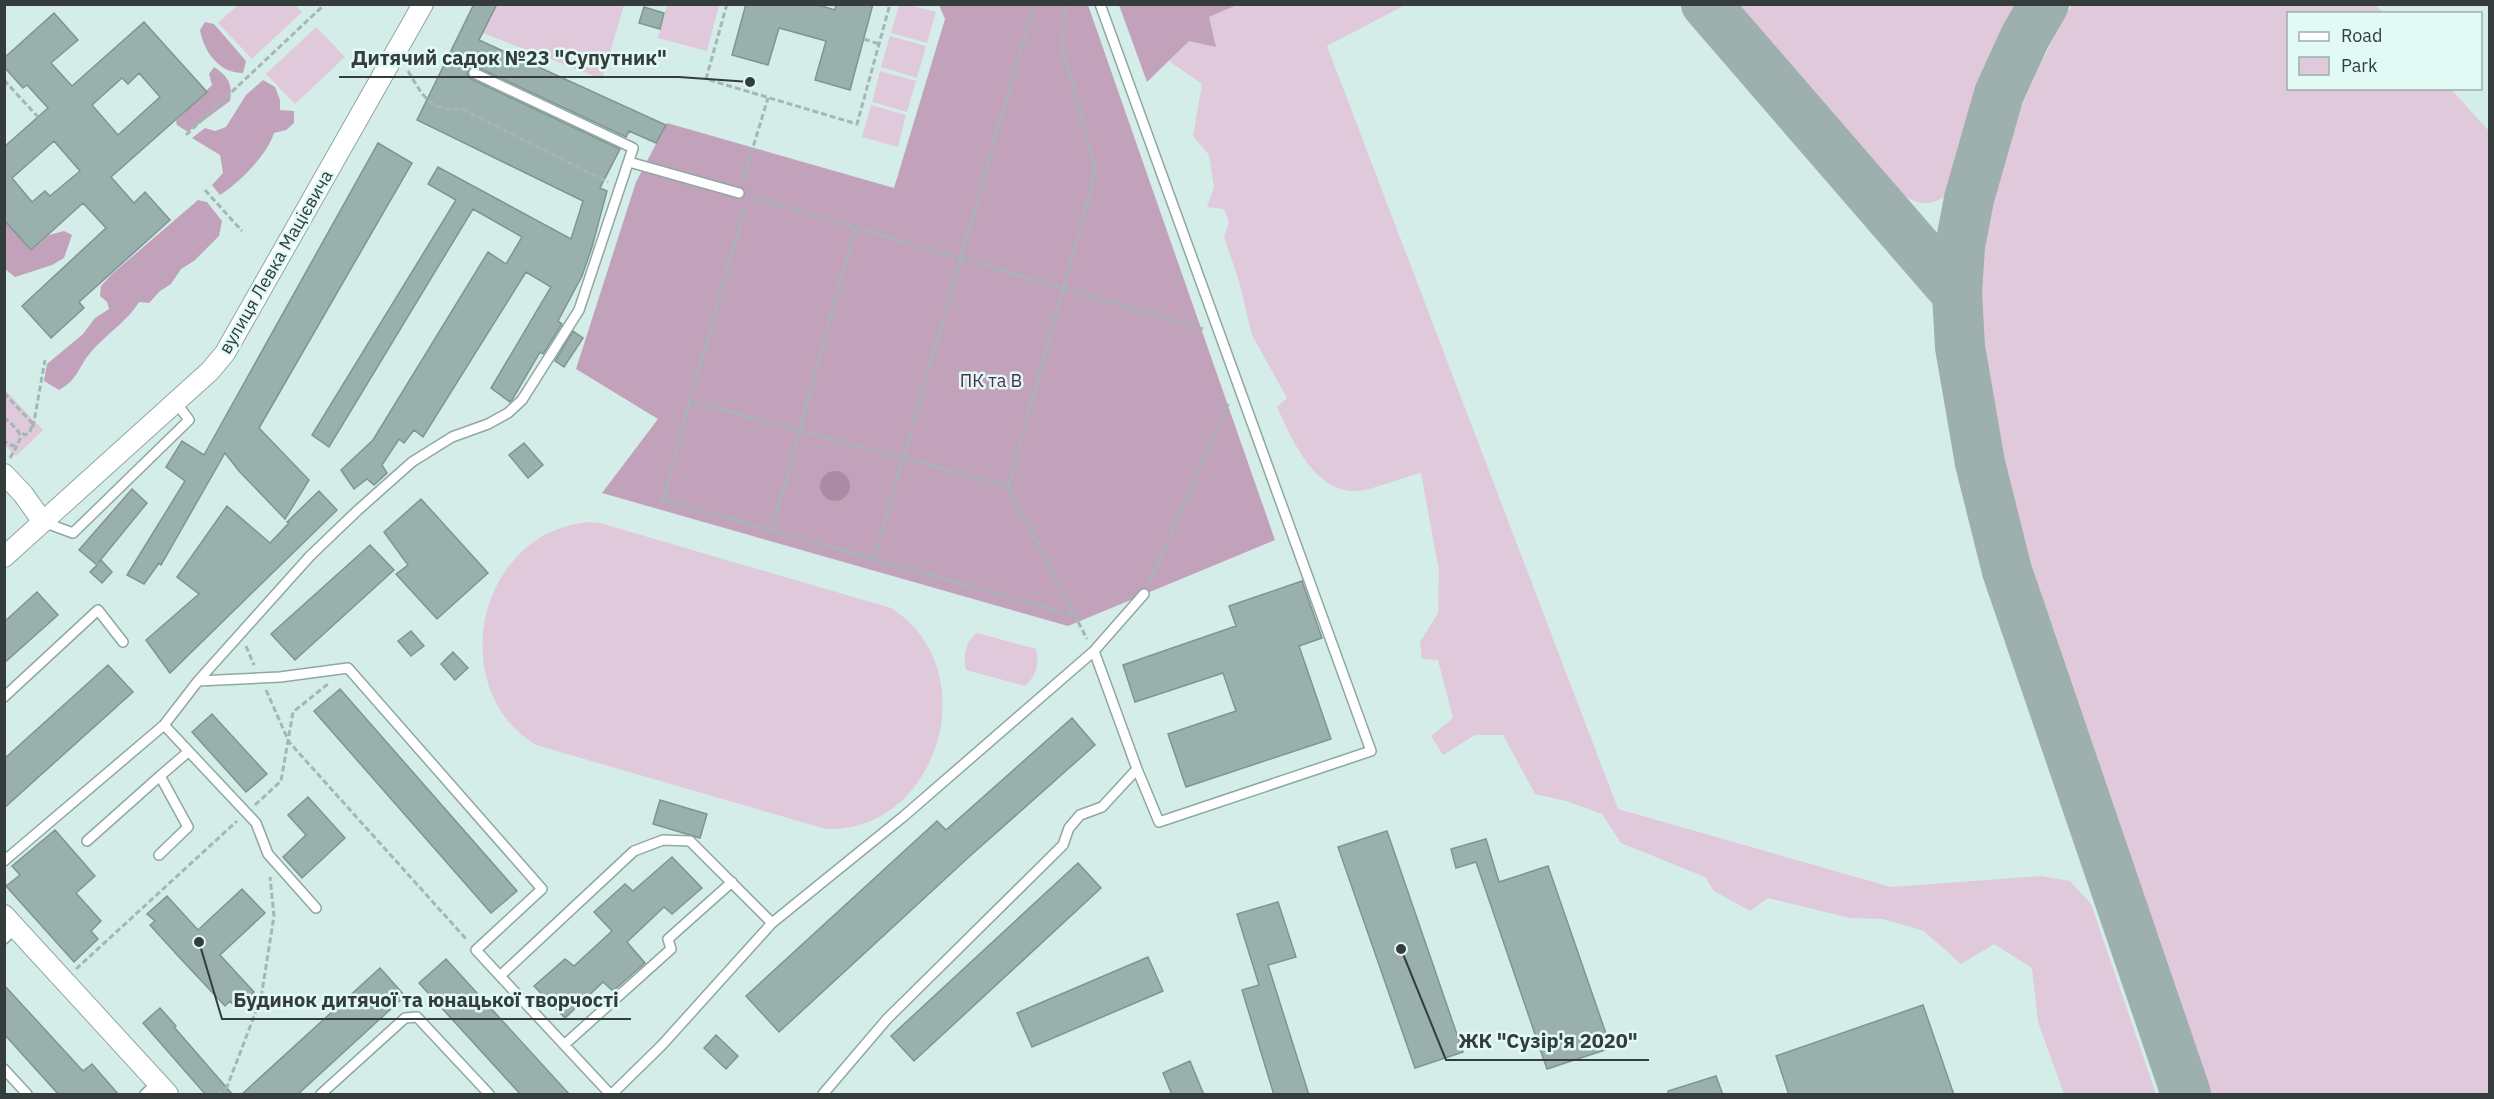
<svg xmlns="http://www.w3.org/2000/svg" width="2494" height="1099" viewBox="0 0 2494 1099" font-family="'IBM Plex Sans',sans-serif">
<style>
.green{fill:#e0c9db}
.forest{fill:#c1a2ba}
.water{fill:#a98ca3}
.lines{fill:none;stroke-linecap:round;stroke-linejoin:round}
.taxiway{stroke:#9db0ae;stroke-width:50}
.building{fill:#99b0ad;stroke:#7e9592;stroke-width:1.5;fill-rule:evenodd}
.lane-casing{stroke:#90a7a4;stroke-width:12}
.street-casing{stroke:#90a7a4;stroke-width:22}
.path{stroke:#a3b8b4;stroke-width:3;stroke-dasharray:6 3;stroke-linecap:butt}
.lane{stroke:#fff;stroke-width:9}
.street{stroke:#fff;stroke-width:20}
.labels{text-anchor:middle;stroke-width:5;stroke-linejoin:round;paint-order:stroke}
.street-label{font-size:18px;fill:#343d3c;stroke:#e1faf6}
.park-label{font-size:18px;fill:#542b4d;stroke:#e1faf6}
.leader{fill:none;stroke:#343d3c;stroke-width:2}
.callout-dot{fill:#343d3c;stroke:#e1faf6;stroke-width:2}
.callout-label{font-size:20px;text-anchor:middle;font-weight:bold;fill:#343d3c;stroke:#e1faf6;stroke-width:5;stroke-linejoin:round;paint-order:stroke}
</style>
<rect width="100%" height="100%" fill="#d4ede9"/>
<path class="green" d="M239,4L295,5L302,12L252,59L218,23Z
M497,5H624L602,79L483,33Z
M667,5H719L707,51L658,38Z
M899,5H910L936,12L927,43L891,33Z
M1237,5H1405L1327,46L1618,809L1891,887L2041,876L2070,881L2091,904L2156,1094H2064L2038,1022L2032,968L1994,944L1961,964L1924,931L1883,919L1850,918L1768,898L1750,911L1714,891L1705,877L1621,843L1602,814L1566,801L1535,794L1503,735H1475L1443,755L1431,736L1453,718L1438,660L1422,659L1420,642L1438,613L1439,571L1421,473C1402,477 1372,491 1354,491C1313,490 1292,439 1277,407L1287,398L1252,335L1239,281L1224,237L1229,222L1224,209L1207,207L1214,187L1209,155L1193,136L1202,84L1169,61L1209,17Z
M1735,5H2023C1990,64 1969,128 1951,193C1926,210 1916,204 1893,188Z
M2072,5H2375L2383,13L2288,14V88L2451,89L2489,131V1094H2207C2165,973 2124,852 2082,730C2030,579 1965,420 1982,257C1991,167 2028,82 2072,5Z
M316,27L345,57L295,104L266,74Z
M890,36L926,46L917,78L881,67Z
M880,71L916,81L907,112L872,102Z
M871,105L906,115L898,147L862,137Z
M4,389L43,430L16,456L5,445Z
M588,522L600,523L891,608C988,669 938,833 826,829L536,745C467,704 466,599 526,548C544,532 565,525 588,522Z
M977,633L1036,649C1040,663 1036,676 1025,686L966,670C963,656 965,642 977,633Z"/>
<path class="forest" d="M939,5H1088L1275,540L1068,626L602,493L658,419L576,369L636,182L667,123L894,188L945,19Z
M1119,5V4L1237,5L1209,17L1216,47L1189,41L1147,82Z
M205,22L214,24L246,61L243,73C219,73 204,52 200,30Z
M214,67C228,76 233,84 230,101L188,132L177,125L176,121L212,85L209,74Z
M263,80L275,87L280,100V110L294,111V123L286,130L274,133C267,155 240,182 220,195L212,185L223,173L220,155L192,138L205,128L215,131L226,127L246,95Z
M198,200L207,202L222,221L219,236L194,261L181,269L171,284L160,291L149,303L139,302C127,322 106,334 91,352C77,368 79,379 59,390L44,381L47,364L83,334L95,318L109,309L107,302L100,296L101,286L112,274Z
M5,221L31,251L49,235L64,231L72,235L64,258L52,265L15,277L5,269Z"/>
<path class="water" d="M820 486a15 15 0 1 1 30 0a15 15 0 1 1-30 0Z"/>
<g class="lines">
<path class="taxiway" d="M1706,4L1957,294
M2044,4L2025,37L1999,94L1969,199L1960,246L1957,294L1960,347L1980,463L2007,571L2186,1094"/>
</g>
<path class="building" d="M474,4H497L479,40L666,125L656,143L629,131L626,137L477,67L470,68L467,74L471,79L620,149L600,188L607,191L592,247L582,276L558,321L562,324L543,354L540,352L512,400L510,402L491,388L551,287L526,272L423,437L414,430L404,443L399,439L382,465L387,473L374,485L367,479L354,489L341,470L373,440L488,252L506,264L522,237L473,209L329,447L312,435L456,200L428,184L438,167L571,239L583,201L417,120Z
M746,4H815L835,10L836,4H873L850,90L815,80L826,41L779,28L768,65L732,55Z
M644,7L664,13L660,29L639,23Z
M54,13L78,40L51,63L72,86L144,22L207,92L111,177L134,203L145,192L170,220L79,302L84,308L51,338L22,306L106,228L83,203L31,250L4,220V147L48,108L27,85L23,88L4,67V58ZM139,73L160,97L118,135L92,105L122,78L128,84ZM54,141L80,171L50,196L45,191L32,202L12,178Z
M378,143L412,163L259,428L309,480L285,519L239,471L225,453L161,565L159,563L144,584L127,575L185,481L166,467L182,441L204,455Z
M573,331L583,338L564,367L555,361Z
M524,443L543,465L528,478L509,455Z
M132,489L147,503L98,563L101,560L112,572L102,583L90,572L97,565L79,550Z
M319,491L337,510L170,673L146,640L199,594L177,577L227,506L270,543L289,523L287,522Z
M421,499L488,573L437,619L396,574L408,565L384,532Z
M370,545L394,570L295,660L271,634Z
M1302,581L1322,638L1299,646L1331,739L1186,787L1168,734L1236,711L1223,673L1135,702L1123,665L1236,626L1229,606Z
M37,592L58,615L4,663V622Z
M411,631L424,646L411,656L398,641Z
M453,652L468,668L455,680L441,664Z
M108,665L133,692L4,808V759Z
M340,689L517,891L491,913L314,711Z
M212,714L267,774L246,792L192,732Z
M1072,718L1095,745L970,856L779,1032L746,996L937,821L946,830Z
M308,797L345,838L302,878L283,857L306,835L288,815Z
M660,800L707,814L700,838L653,824Z
M55,830L95,876L76,893L101,921L91,931L98,939L74,962L6,886L20,875L12,866Z
M1387,831L1463,1052L1415,1068L1338,847Z
M1486,839L1499,882L1548,866L1611,1048L1547,1069L1476,862L1456,868L1451,849Z
M672,857L702,888L672,914L664,907L627,942L645,963L613,991L603,982L565,1018L534,986L565,959L574,966L612,931L594,912L625,884L633,891Z
M1078,863L1101,888L914,1061L891,1036Z
M242,889L265,913L220,955L254,992L237,1009L230,1001L225,1006L179,957L150,925L155,921L147,914L167,896L198,930Z
M1278,902L1296,957L1268,965L1309,1095H1274L1242,990L1259,985L1237,914Z
M1148,957L1163,991L1032,1047L1017,1013Z
M446,959L570,1095H521L419,983Z
M380,968L405,996L297,1095H241Z
M4,985L83,1071L92,1064L119,1095H59L4,1034Z
M1923,1005L1954,1095H1789L1776,1056Z
M160,1008L176,1026L174,1027L233,1095H206L143,1023Z
M716,1035L738,1056L726,1069L704,1048Z
M1190,1061L1204,1095H1172L1163,1073Z
M1716,1076L1723,1095H1668V1091Z"/>
<g class="lines">
<g class="lane-casing">
<path id="lane" d="M1100,4L1371,751L1159,822L1137,769L1094,651L1144,594
M629,162L739,193
M43,522L73,533L189,420L175,401
M198,681L280,677L348,668L542,889L476,950L500,976
M4,697L98,610L123,642
M164,725L256,823L268,854L316,908
M87,841L160,776
M159,855L188,827L160,776L188,752
M4,861L164,725L198,681L310,556L358,510L412,462L452,437L488,424L508,413L522,400L579,310L633,148L474,73
M4,939L16,928
M564,1045L671,949L668,939L732,882
M4,1069L27,1094
M145,1094L157,1083
M321,1094L405,1018L417,1017L489,1094
M610,1094L500,976L634,851L663,840L690,841L772,923
M612,1094L662,1045L772,923L904,816L1094,651
M823,1094L887,1019L1063,845L1069,828L1080,815L1102,807L1137,769"/>
</g>
<g class="street-casing">
<path id="street" d="M4,474L23,494L43,522
M4,557L210,371L225,353L423,4
M4,915L168,1094"/>
</g>
<path class="path" d="M727,4L706,79L857,124L890,4
M864,39L879,44
M408,71C423,96 430,112 462,109L608,182
M4,80L38,117
M186,135L325,4
M743,180L768,98
M205,190L242,231
M751,197L1203,329
M745,206L690,401L1008,486L1093,182L1094,163L1062,47L1066,4
M4,393L33,424L29,433L25,435L18,431
M690,401L663,500L1073,615
M4,417C13,426 30,438 13,446L4,441
M33,427L45,360
M10,458L17,446
M1008,486L1087,639
M772,530L855,228
M874,559L1034,4
M1149,582L1229,402
M246,646L254,665
M266,690L289,742L467,940
M255,805L281,781L293,712L328,684
M76,969L237,821
M218,1094L227,1087L261,998L274,916L270,877"/>
<use href="#lane" class="lane"/>
<use href="#street" class="street"/>
</g>
<g class="labels">
<g class="street-label">
<text transform="translate(276 262) rotate(-60)" y="6">вулиця Левка Мацієвича</text>
</g>
<g class="park-label">
<text x="991" y="387">ПК та В</text>
</g>
</g>
<path class="leader" d="M750 82L679 77H339M199 942L222 1019H631M1401 949L1446 1060H1649"/>
<g class="callout-dot">
<circle cx="750" cy="82" r="6"/>
<circle cx="199" cy="942" r="6"/>
<circle cx="1401" cy="949" r="6"/>
</g>
<g class="callout-label">
<text x="509" y="65">Дитячий садок №23 "Супутник"</text>
<text x="426" y="1007">Будинок дитячої та юнацької творчості</text>
<text x="1548" y="1048">ЖК "Сузір'я 2020"</text>
</g>
<rect width="2494" height="1099" fill="none" stroke="#343d3c" stroke-width="12"/>
<rect x="2287" y="12" width="195" height="78" fill="#e1faf6" stroke="#9caeac" stroke-width="1.5"/>
<rect x="2299" y="32" width="30" height="9" fill="#ffffff" stroke="#9caeac" stroke-width="1.5"/>
<text x="2341" y="42" font-size="18" fill="#343d3c">Road</text>
<rect x="2299" y="57" width="30" height="18" fill="#e0c9db" stroke="#9caeac" stroke-width="1.5"/>
<text x="2341" y="72" font-size="18" fill="#343d3c">Park</text>
</svg>
